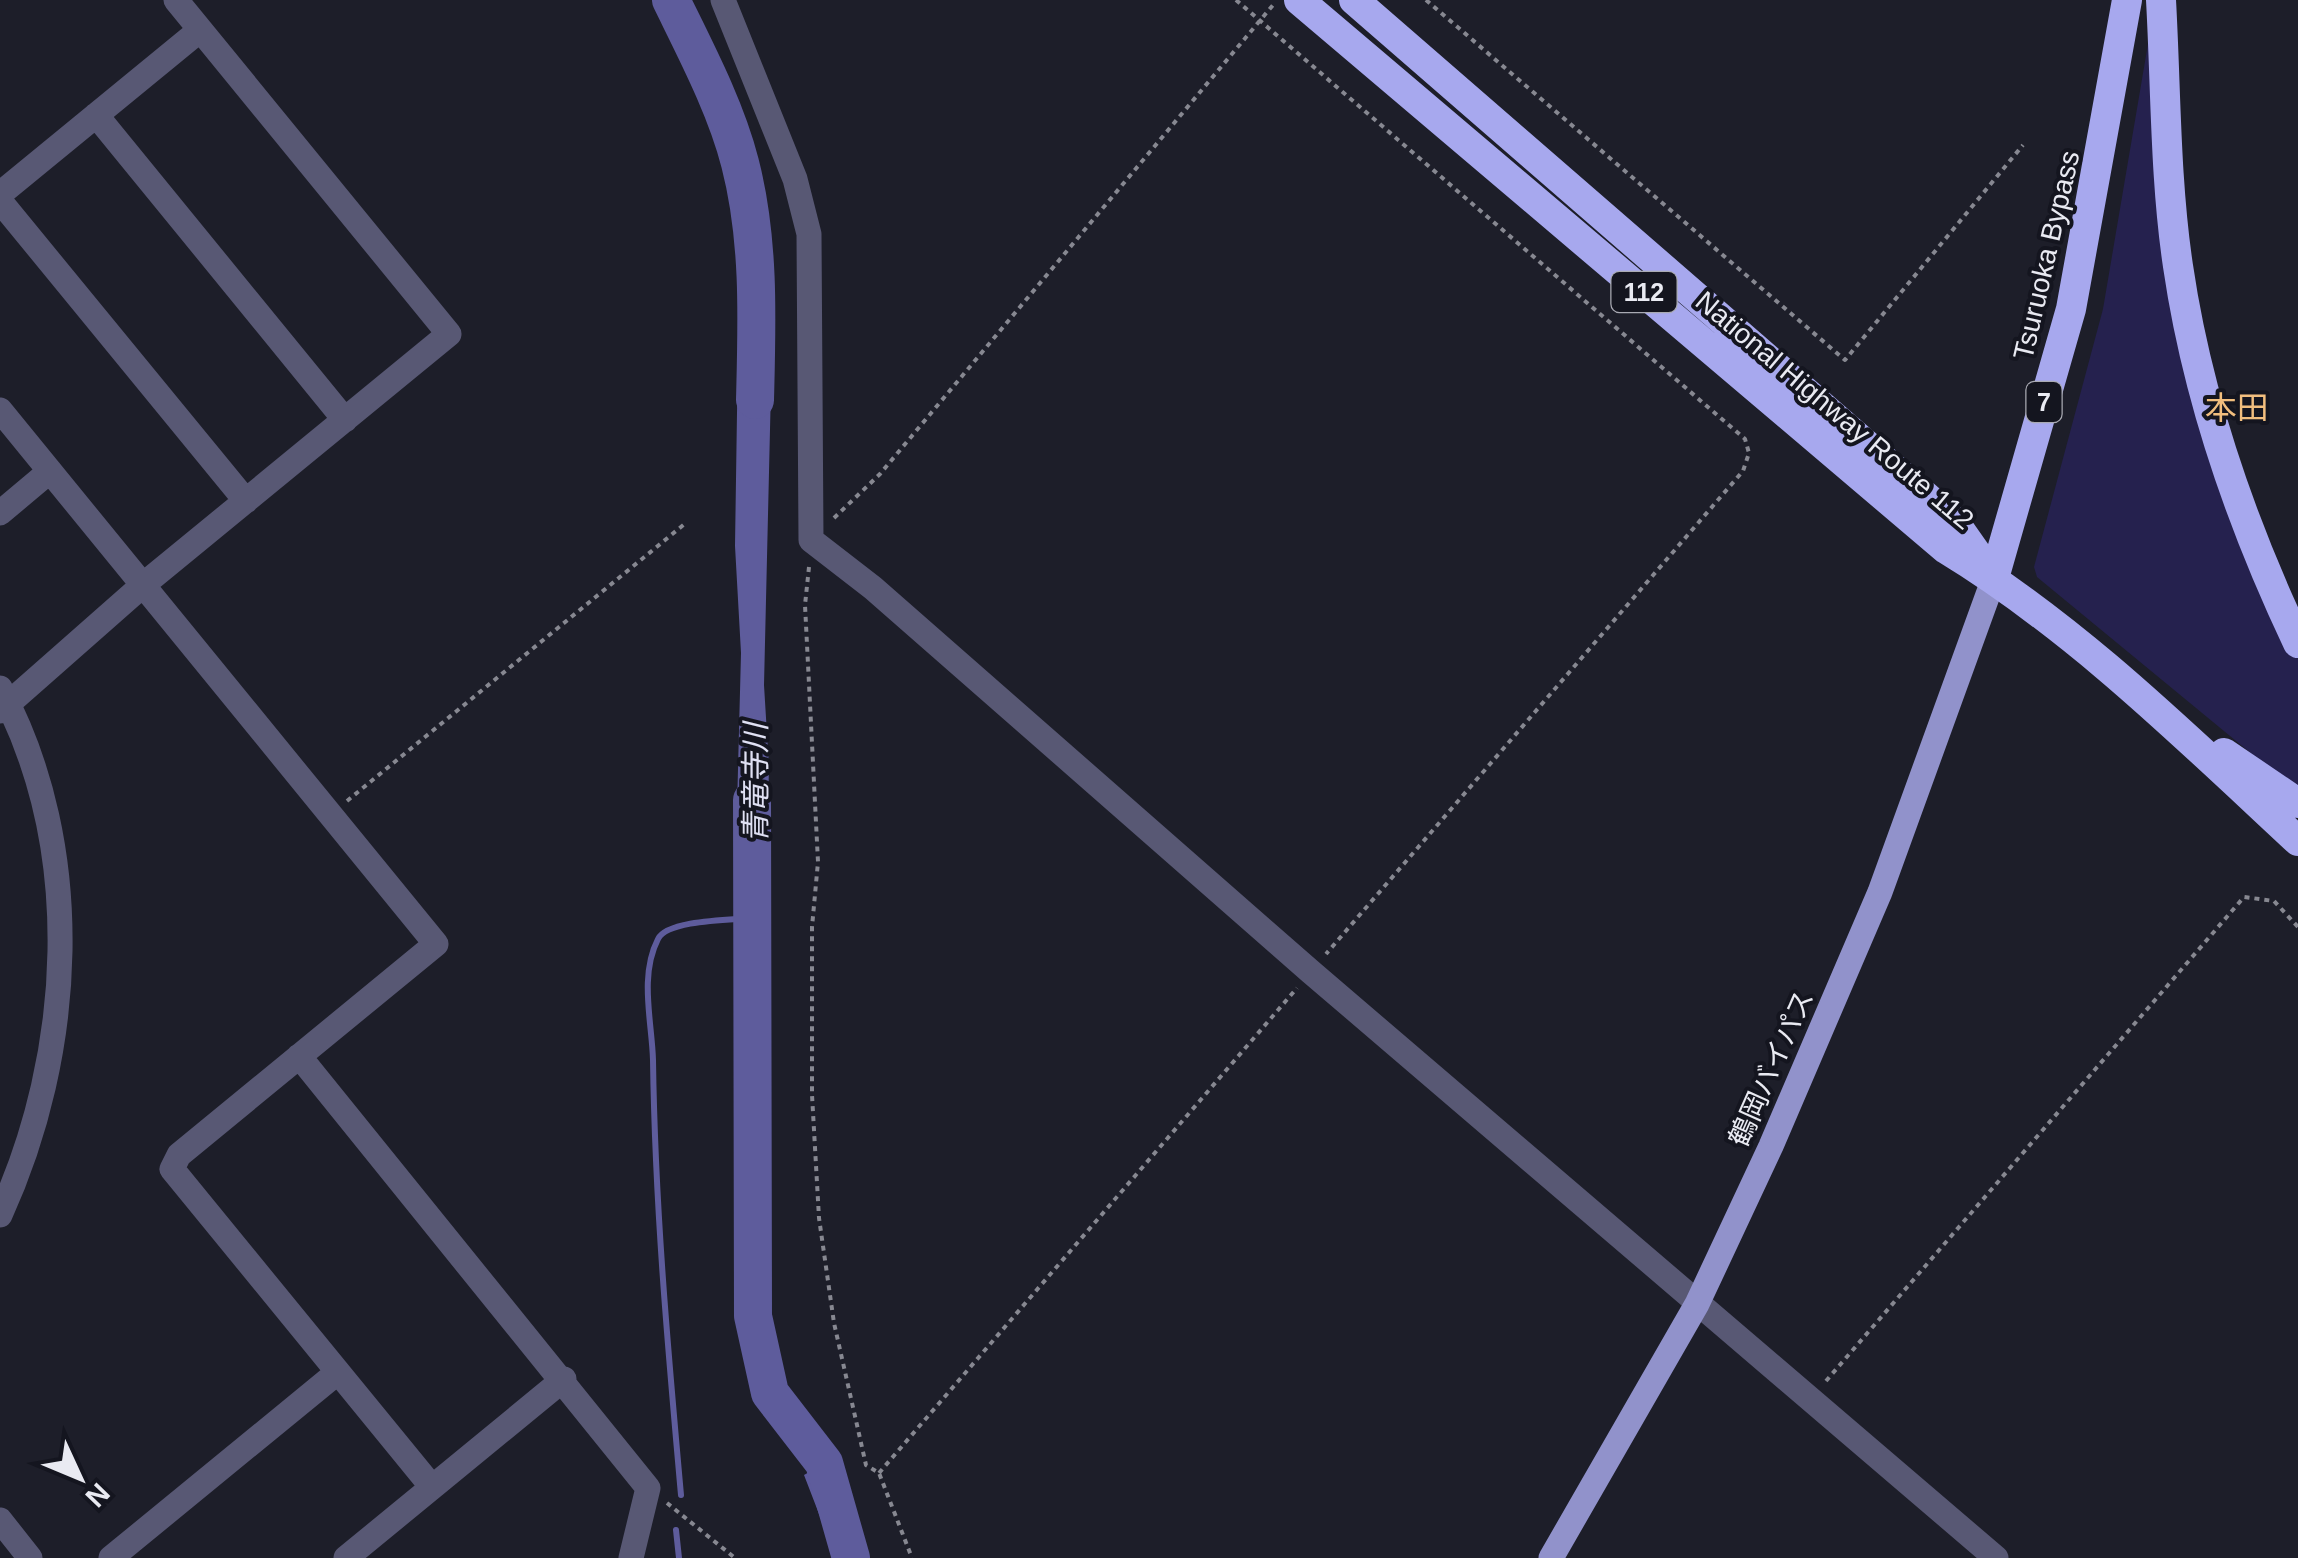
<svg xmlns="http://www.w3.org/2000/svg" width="2298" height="1558" viewBox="0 0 2298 1558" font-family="Helvetica,'Noto Sans JP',sans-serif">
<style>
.green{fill:#25214e}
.water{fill:#5e5c9c}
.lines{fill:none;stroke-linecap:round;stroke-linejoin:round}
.stream{stroke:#5e5c9c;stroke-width:6}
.river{stroke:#5e5c9c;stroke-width:38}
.path{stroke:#878891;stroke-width:4;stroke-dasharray:5 5;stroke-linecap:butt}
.minor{stroke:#585874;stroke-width:25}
.major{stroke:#9192cb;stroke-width:25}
.highway{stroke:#a7a8ee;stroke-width:30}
.labels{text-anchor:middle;stroke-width:8;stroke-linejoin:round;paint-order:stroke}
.shield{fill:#14151f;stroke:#a9aab3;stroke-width:2.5}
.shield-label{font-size:25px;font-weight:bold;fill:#e9eaf2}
.street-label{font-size:28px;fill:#e9eaf2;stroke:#14151f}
.water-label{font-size:30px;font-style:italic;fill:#dfe0f3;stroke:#14151f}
.quarter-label{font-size:32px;fill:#f1be7e;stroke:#14151f}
</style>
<rect width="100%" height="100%" fill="#1d1e29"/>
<path class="green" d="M2149,38L2228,511L2298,640V792L2037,577L2034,567L2103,309Z"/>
<path class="water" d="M738,346L769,347L771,387L764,685L769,767L767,845L736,847L741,653L735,546Z
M832,1459L870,1558H836L804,1475Z"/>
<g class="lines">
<path class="stream" d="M681,1495C668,1350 655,1206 653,1060C652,1022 639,976 658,939C667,920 730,920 751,918
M676,1530L679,1558"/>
<path class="river" d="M671,0C696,51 726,108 740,163C760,240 757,321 755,400
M752,800L753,1316L770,1393L824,1463L851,1558"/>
<path class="path" d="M1236,0L1745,439L1749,453L1743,471L1326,954
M1426,0L1845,360L2023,145
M834,518L880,474L1273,5
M809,567L805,605L818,862L812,927V1095L819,1218L834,1323L866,1465L879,1473L912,1558
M347,801L687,522
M1826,1381L2244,897L2274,901L2298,927
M879,1473L1297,988
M667,1503L735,1558"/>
<path class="minor" d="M723,0L795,179L809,234L811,540L873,588L1311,972L1996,1558
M96,115L345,420
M0,194L200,30
M0,201L246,501
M0,410L436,944L179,1155L172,1169L432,1487
M0,513L50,471
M0,688C86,849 74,1053 0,1215
M0,711L143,585L449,334L176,0
M299,1056L648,1488L631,1558
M0,1520L30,1558
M111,1558L338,1372
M346,1558L564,1379"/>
<path class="major" d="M1551,1558L1697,1304L1771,1146L1880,892L1994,578"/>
<path class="highway" d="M1299,0L1946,549C2076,628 2187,738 2298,841
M1354,0L1953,520L1986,567
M2161,0C2166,89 2165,179 2178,266C2197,396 2242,525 2298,643
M1994,578L2071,309L2127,0
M2224,753L2298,803"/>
</g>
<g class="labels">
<g class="shield">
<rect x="1611.5" y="272" width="65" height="40" rx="8"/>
<rect x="2026.5" y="382" width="35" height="40" rx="8"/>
</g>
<g class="shield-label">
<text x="1644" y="301">112</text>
<text x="2044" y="411">7</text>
</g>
<g class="street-label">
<text transform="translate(2046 255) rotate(-77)" y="10">Tsuruoka Bypass</text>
<text transform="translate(1835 410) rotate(40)" y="10">National Highway Route 112</text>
<text transform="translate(1771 1068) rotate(-66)" y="10">鶴岡バイパス</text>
</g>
<g class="water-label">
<text transform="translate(756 783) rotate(-90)" y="10">青竜寺川</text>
</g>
<g class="quarter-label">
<text x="2237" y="419">本田</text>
</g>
</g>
<g transform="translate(80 1478) rotate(134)" stroke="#14151f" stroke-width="8" paint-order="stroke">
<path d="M0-8L18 38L0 25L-18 38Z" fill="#e9eaf2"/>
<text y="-15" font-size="28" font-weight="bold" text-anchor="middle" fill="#e9eaf2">N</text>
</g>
</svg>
